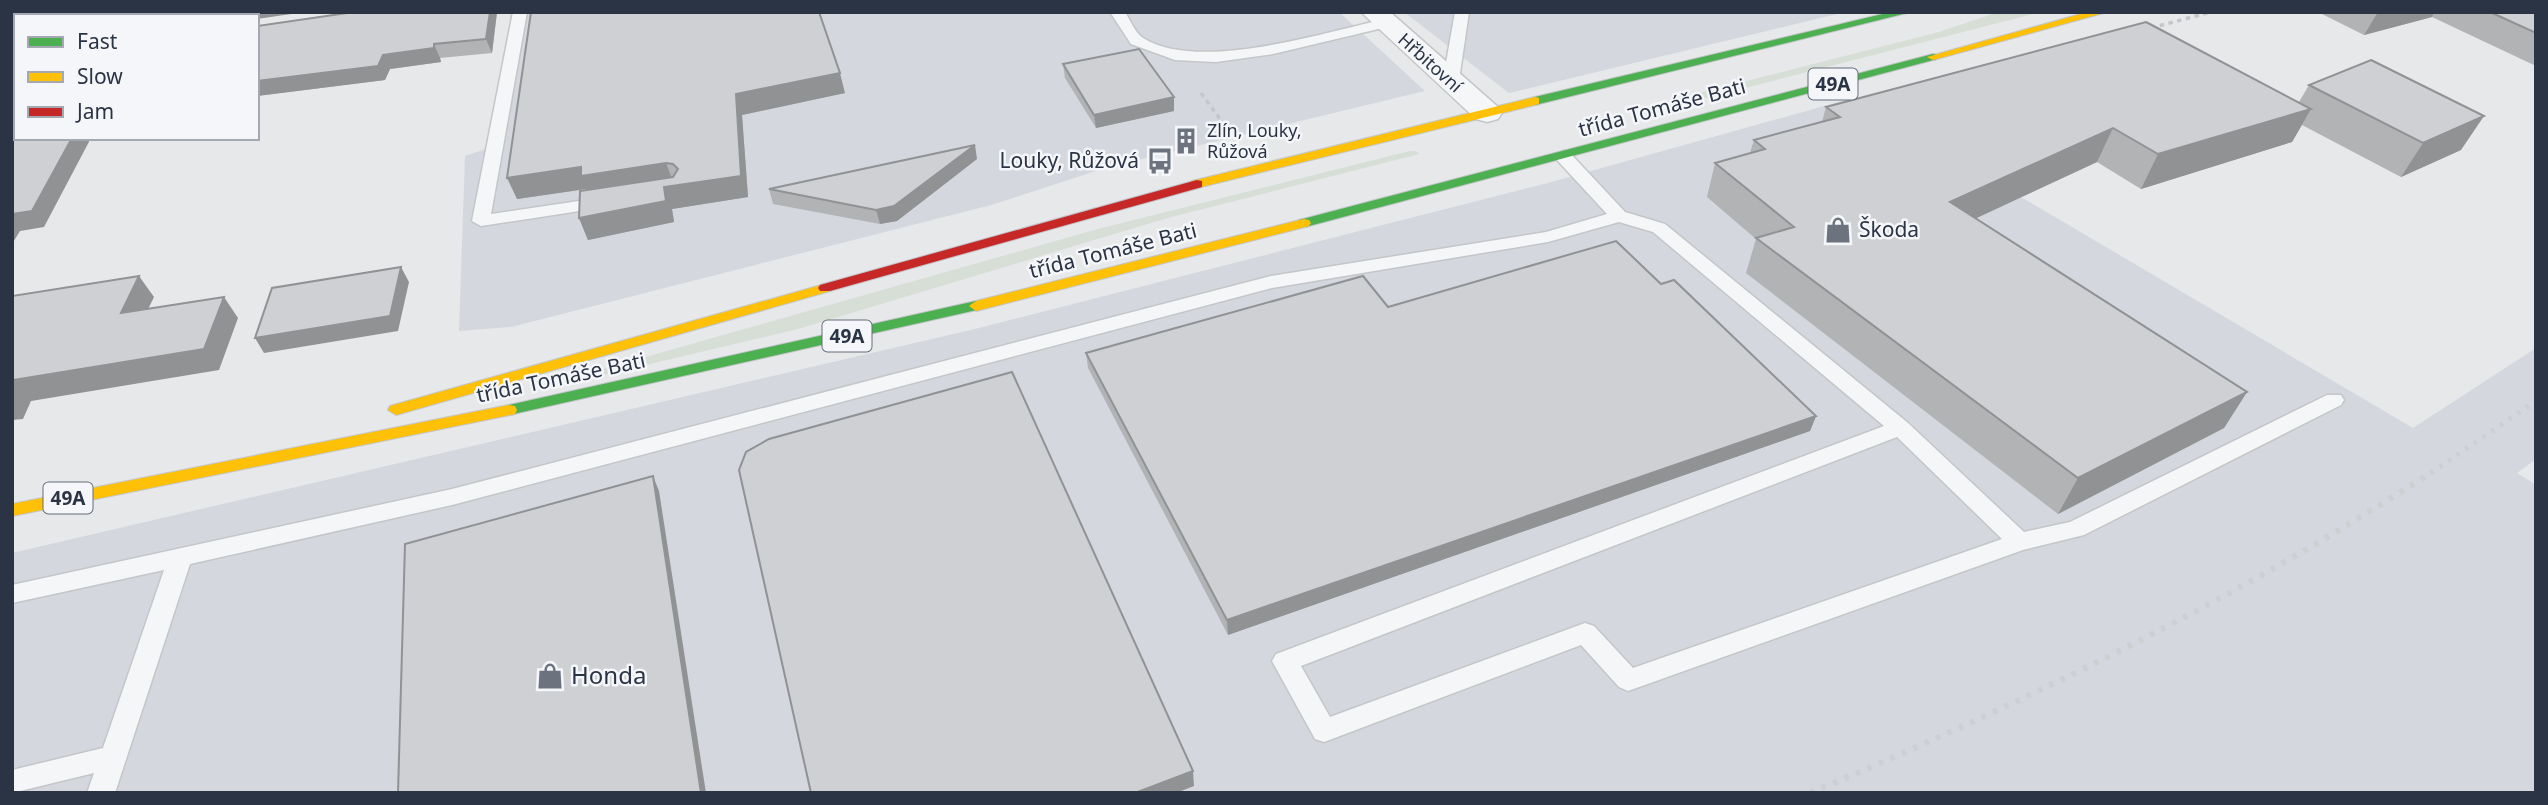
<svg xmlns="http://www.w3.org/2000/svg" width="2548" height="805" viewBox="0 0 2548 805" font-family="'Noto Sans',sans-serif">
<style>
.built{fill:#d4d7dd}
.green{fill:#d6ded6}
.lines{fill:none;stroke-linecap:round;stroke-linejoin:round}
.stream{fill:#b4c4d5;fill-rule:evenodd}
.lane-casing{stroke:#c4c6c8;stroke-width:3}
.street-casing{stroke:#c4c6c8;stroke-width:3}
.fast-casing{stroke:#c2c5c8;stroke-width:2}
.slow-casing{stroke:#c2c5c8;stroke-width:2}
.jam-casing{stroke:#c2c5c8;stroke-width:2}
.path{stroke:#c5c6ca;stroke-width:3.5;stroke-dasharray:4.5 4.5;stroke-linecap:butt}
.lane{fill:#f5f6f7;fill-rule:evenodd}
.street{fill:#f5f6f7;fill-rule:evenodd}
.fast{fill:#4caf50;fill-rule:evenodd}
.slow{fill:#ffc107;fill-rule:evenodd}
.jam{fill:#c62828;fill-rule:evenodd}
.rail-far1{stroke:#cecfd2;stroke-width:5;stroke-dasharray:3.5 7;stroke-linecap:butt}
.rail{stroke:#cecfd2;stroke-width:6;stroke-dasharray:4.5 8;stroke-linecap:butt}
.wall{fill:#b1b3b5}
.shaded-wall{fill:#909294}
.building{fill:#ced0d3;stroke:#909294;stroke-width:2}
.labels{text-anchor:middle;stroke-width:5;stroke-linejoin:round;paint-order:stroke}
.far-street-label{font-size:18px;fill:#2b3445;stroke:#f4f6f9}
.far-poi-label{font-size:18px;fill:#2b3445;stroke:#f4f6f9;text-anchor:start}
.shield{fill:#f4f6f9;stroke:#676e7b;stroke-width:2}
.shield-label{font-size:19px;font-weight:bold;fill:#2b3445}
.street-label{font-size:21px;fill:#2b3445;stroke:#f4f6f9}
.poi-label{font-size:21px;fill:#2b3445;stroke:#f4f6f9;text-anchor:end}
.near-poi-label{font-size:24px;fill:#2b3445;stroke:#f4f6f9;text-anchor:start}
</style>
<rect width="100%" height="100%" fill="#e6e8ea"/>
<path class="built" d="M510,12H1339L1425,91L1105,168L991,205L511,327L459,331L465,156L495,146L512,45Z
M1404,12H1845L1509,93Z
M1853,98L2413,428L2536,348V459L2517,473L2536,485V793H12V553L975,329L1548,183Z"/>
<path class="green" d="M1999,12H2041L1686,103L1661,106L1660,103L1939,32Z
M1410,151H1416L1419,154L1164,219L798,329L565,384L567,379L571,378L1098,229Z"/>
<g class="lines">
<path class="stream" d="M63,12L58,16H40L45,12Z
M16,22V30L12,31V23Z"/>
<g class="lane-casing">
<path id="lane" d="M513,12H527L491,214L606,197L612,198L615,202L612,206L481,226L472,221Z
M1110,12H1125C1130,20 1136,34 1143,38C1199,73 1325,32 1386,19L1393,23L1391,26L1273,54L1216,62L1175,60L1131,44Z
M1455,12H1469L1459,80L1451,85L1443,80Z
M1563,151L1569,152L1625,212L1665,224L1908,423L2024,532L2070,522L2327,395H2341L2344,400L2341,405L2084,535L2023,550L1628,691L1619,687L1581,645L1324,742L1315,739L1272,661L1276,654L1884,426L1653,232L1619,222L1548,242L1272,288L452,505L190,564L115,793H87L94,773L12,793V770L103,748L164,570L12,603V585L452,489L1271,276L1546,232L1607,214L1557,160L1554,156ZM1897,437L2002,539L1633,668L1594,626L1585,623L1330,717L1301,666Z"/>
</g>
<g class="street-casing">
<path id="street" d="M86,12H116L114,16H84Z
M1361,12H1390L1498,107L1502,113L1498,119L1487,122L1476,119Z"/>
</g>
<g class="fast-casing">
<path id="fast" d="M1891,12H1911L1535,105L1529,101L1535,97Z
M1933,54L1937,55V59L1309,226L1304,227L1297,223L1299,220Z
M976,301L983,306L981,309L509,415L501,410L509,405Z"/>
</g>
<g class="slow-casing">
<path id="slow" d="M2088,12H2107L1933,60L1927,57Z
M1535,97L1539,98V104L1197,188L1190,184L1192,181Z
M1304,219L1309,220L1311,223L1309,226L976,311L969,306L976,301Z
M825,284L830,285L832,288L830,291L396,415L388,410L390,406Z
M509,405L515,406L517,410L515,414L12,516V504Z"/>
</g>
<g class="jam-casing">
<path id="jam" d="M1197,180L1202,181V187L830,291H820L818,288L820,285Z"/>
</g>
<path class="path" d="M2151,28L2211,12
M1201,93L1233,137"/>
<use href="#lane" class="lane"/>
<use href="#street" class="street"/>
<use href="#fast" class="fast"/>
<use href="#slow" class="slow"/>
<use href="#jam" class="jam"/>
<path class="rail-far1" d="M2422,479L2536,401"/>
<path class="rail" d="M1810,793C2022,704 2231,602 2424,477"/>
</g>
<path class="wall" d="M354,12H497L492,53L440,58L441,62L390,69L385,80L257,96V26Z
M531,12L845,93L742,115L748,197L672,209L674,222L588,240L579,218L586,189L517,199Z
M2318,12H2536V66L2432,17L2364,35Z
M1063,64L1174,111L1096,128L1065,78Z
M2309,85L2461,150L2401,177L2302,125L2292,142L2141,189L2097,162L1976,218L2247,392L2224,428L2058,514L1746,273L1756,239L1707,197L1715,163L1750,153L1754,140L1822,122L1826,107L2299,102Z
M977,159L897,221L880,224L773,204L769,189Z
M1661,284L1816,416L1810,431L1228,635L1088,368L1086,353L1388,307Z"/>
<path class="shaded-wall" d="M248,12H305L257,19V16H248Z
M490,12H497L492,53L486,39Z
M2378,12H2434L2432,17L2364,35Z
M434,44L440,58L441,62L390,69L385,80L257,96V81Z
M840,73L845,93L742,115L748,197L672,209L674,222L588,240L579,218L664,187L741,176L736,94Z
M1174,97V111L1096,128L1094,115Z
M2311,109L2292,142L2141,189L2158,154Z
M2484,116L2461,150L2401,177L2423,143Z
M2113,128L2097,162L1936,237L1950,202Z
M72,138H91L44,227L20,231L12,244V214Z
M975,145L977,159L897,221L880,224L876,210Z
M666,163L674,184L589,197L586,189L517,199L507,178L581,167Z
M401,267L409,282L398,331L264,353L255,338Z
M139,276L154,297L136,334L121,313Z
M224,297L238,318L219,370L31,401L23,419L12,420V383L14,380Z
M2247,392L2224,428L2058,514L2078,478Z
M1816,416L1810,431L1228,635L1227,620Z
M653,476L659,491L706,793H701Z
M1193,771L1194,786L1176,793H1135Z"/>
<path class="building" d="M163,12H248V16H161Z
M354,12H490L486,39L434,44V48L383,55L378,66L257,81V26Z
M531,12H819L840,73L736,94L741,176L664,187L666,201L579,218L580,191L673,177L678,169L673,164L666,163L581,176V167L507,178Z
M2490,12H2536V33Z
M2146,22L2311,109L2158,154L2113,128L1950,202L2247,392L2078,478L1756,238L1794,227L1715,163L1765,149L1754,140L1840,117L1826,107Z
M1139,49L1174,97L1094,115L1063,64Z
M2371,60L2484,116L2423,143L2309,85Z
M16,73V138H72L32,211L12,214V74Z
M975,145L894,206L876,210L769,189Z
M1616,241L1661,284L1674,280L1816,416L1227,620L1086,353L1363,276L1388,307Z
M401,267L390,316L255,338L272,288Z
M139,276L121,313L224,297L204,349L14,380L12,383V296Z
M1012,372L1193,771L1135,793H811L739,470L746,452L769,439Z
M653,476L701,793H398L405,544Z"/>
<defs>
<g id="building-bare" transform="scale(2.1)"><path d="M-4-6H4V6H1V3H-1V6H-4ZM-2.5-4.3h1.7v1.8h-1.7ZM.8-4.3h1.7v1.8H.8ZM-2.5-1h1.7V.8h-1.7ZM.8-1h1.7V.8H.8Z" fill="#6c737f" stroke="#f4f6f9" stroke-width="2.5" paint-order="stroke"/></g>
<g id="bus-bare" transform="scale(2.1)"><path d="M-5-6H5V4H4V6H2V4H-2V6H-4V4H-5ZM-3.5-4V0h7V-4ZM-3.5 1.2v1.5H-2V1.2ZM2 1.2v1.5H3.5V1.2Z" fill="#6c737f" stroke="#f4f6f9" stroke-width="2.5" paint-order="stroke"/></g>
<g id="shop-bare" transform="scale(2.1)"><path d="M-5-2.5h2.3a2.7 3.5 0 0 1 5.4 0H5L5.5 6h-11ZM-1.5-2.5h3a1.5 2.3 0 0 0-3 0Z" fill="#6c737f" stroke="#f4f6f9" stroke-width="2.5" paint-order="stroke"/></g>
</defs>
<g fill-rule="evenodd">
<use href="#building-bare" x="1186" y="141"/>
<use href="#bus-bare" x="1160" y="161"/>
<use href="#shop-bare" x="1838" y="230"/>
<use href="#shop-bare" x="550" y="676"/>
</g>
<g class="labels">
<g class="far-street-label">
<text transform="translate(1430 63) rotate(42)" y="6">Hřbitovní</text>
</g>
<g class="far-poi-label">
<text x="1207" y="137">Zlín, Louky,<tspan x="1207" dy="21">Růžová</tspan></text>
</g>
<g class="shield">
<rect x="1808.5" y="68.5" width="49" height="31" rx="5"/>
<rect x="822.5" y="320.5" width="49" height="31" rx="5"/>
<rect x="43.5" y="482.5" width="49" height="31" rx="5"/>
</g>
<g class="shield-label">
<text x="1833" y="91">49A</text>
<text x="847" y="343">49A</text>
<text x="68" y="505">49A</text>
</g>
<g class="street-label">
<text transform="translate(1662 108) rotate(-15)" y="7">třída Tomáše Bati</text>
<text transform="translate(1113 251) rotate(-14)" y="7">třída Tomáše Bati</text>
<text transform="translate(561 378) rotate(-12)" y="7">třída Tomáše Bati</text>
</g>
<g class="poi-label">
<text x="1139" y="168">Louky, Růžová</text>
<text x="1859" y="237" text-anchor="start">Škoda</text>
</g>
<g class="near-poi-label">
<text x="571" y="684">Honda</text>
</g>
</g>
<rect width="2548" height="805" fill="none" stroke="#2b3445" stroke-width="28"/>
<rect x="14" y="14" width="245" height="126" fill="#f4f6f9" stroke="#a4a8b1" stroke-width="2"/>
<rect x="28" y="37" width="35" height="10" fill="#4caf50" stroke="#a4a8b1" stroke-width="2"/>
<text x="77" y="49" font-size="21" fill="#2b3445">Fast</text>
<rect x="28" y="72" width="35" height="10" fill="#ffc107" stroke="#a4a8b1" stroke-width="2"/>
<text x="77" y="84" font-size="21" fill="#2b3445">Slow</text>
<rect x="28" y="107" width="35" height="10" fill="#c62828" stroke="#a4a8b1" stroke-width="2"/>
<text x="77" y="119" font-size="21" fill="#2b3445">Jam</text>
</svg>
